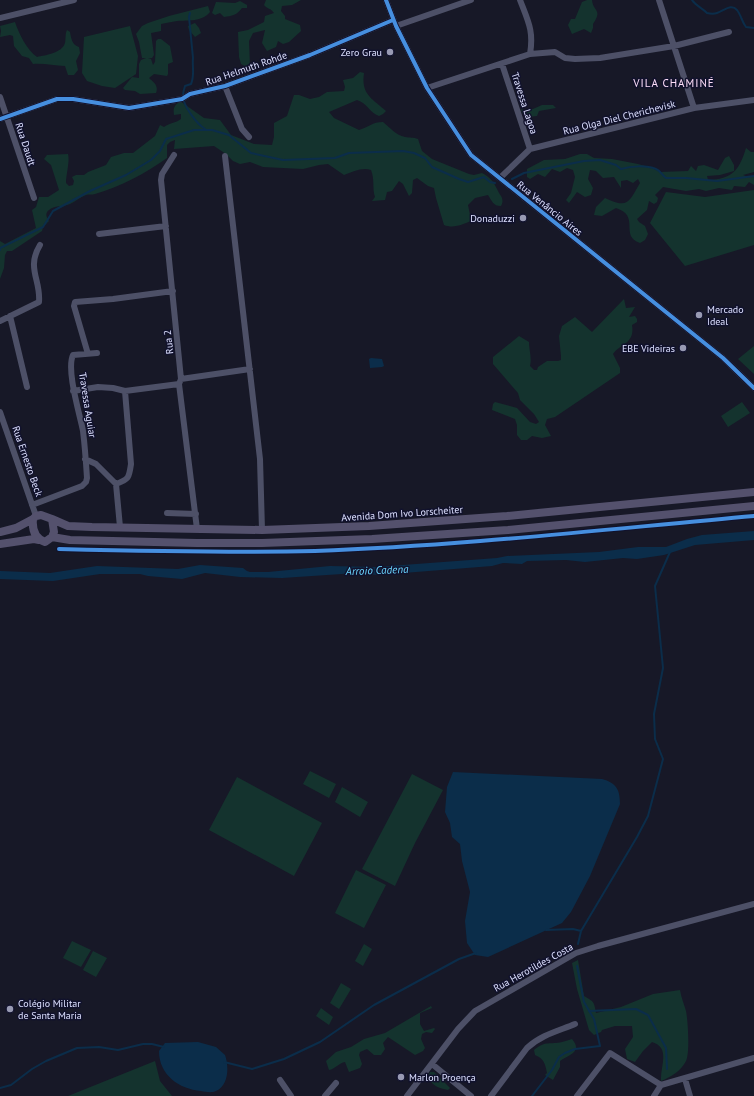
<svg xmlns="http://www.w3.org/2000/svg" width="754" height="1096" viewBox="0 0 754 1096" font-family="'PT Sans',sans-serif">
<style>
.green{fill:#14332e}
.water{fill:#0b2d4a}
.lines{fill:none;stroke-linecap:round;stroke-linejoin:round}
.stream{stroke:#0b2d4a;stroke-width:2}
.minor{stroke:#4d5067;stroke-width:6}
.major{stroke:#54516d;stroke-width:8}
.cycleway-casing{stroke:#11122d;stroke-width:6}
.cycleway{stroke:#468fdf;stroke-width:4}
.poi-dot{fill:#989ab3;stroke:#11122d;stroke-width:1.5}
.labels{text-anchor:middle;stroke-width:3;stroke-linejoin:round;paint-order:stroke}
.poi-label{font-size:10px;fill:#dde0ff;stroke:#11122d;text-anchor:end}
.street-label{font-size:10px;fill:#dde0ff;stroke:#11122d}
.neighbourhood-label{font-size:11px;letter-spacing:1px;fill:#ffdffa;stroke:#11122d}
.water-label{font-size:11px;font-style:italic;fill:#6bd7ff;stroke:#11122d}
</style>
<rect width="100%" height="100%" fill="#171827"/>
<path class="green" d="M266,0H301L292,5L282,6L281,11L285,16V19L300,25L301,31L289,42L283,44L278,41L276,47L267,51L262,43L265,30L253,33L249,41L250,66L247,67L241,64L239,57L238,32L248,30L264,22L265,16L274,13C271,8 267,9 264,5Z
M587,0H592C593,12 603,9 593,24V28L591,33L584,29L572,34L568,25L571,19H575L582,2Z
M240,1L247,5V8H242C237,15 232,16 224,17L220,13L215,15L212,13L216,2L235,3Z
M208,6L210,12C202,22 188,20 177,21C171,22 166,23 161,24V31L151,33L154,55L152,58H148L151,59L153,65L155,62L156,41L158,39H161L170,46L173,62L168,64V74L167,76L154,74L149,78C153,82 159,85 156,93L140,94L135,91L125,90L123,88L132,77L139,78V64L141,60L146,58H142L139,42L136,34L142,26L148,23L169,16Z
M15,22C19,34 27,50 37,57C46,55 62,53 65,43C66,38 65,34 67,30L70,32C71,38 72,45 79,47L80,53L76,61L78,70L74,75H68L65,66C54,66 44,63 33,64L29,58L22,56L14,46L13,36L10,35L0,37L1,31L0,26Z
M195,23L199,28L201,33L195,37L189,30L188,26Z
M130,26L138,56L136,74L115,88L102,86L87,81L82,73L84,37Z
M360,72L364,73C361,94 371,98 386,111L383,114L379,116C370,113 367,103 357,100L329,112L334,118L359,130C369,127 372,122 383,122C390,128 396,135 405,137C410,138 413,137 418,139L422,151L432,159L469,174L474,175L482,173C491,178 493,181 497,189C500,196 505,198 501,206C493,206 492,201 488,195L475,198L468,205L470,215L473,220C464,224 454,229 444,225L436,198L434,188L428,186L417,178L413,180L412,193L409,196L403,184L399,181L392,191L387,192L385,200L372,201L375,197C372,188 375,180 371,170C362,167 353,172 344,175L328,164L319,165L303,169L263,167L250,162L240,164L233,161L226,154L214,146L174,149L175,140L170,142L167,145V158C146,173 120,187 95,194C92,195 89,194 86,195C80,197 75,202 70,204C63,207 54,205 49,210C45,213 46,217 49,221L43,227L42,231L12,251H7L5,255L4,268L0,279V241L5,244L36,228L32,210L36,207L39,197H48L59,190L51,165L44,159L47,155L68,154C70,161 66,175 66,183L69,186L73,185L74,181L72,177L76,175H84L88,172L106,165L111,157L124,153H133L155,136L160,125L164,127C169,123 176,123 181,119V114L174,115C173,108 174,106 180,101L204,118L220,120L231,135L254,144L272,145L274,137V123L287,116L294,95H299L310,99L319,97L327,92L344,91L345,87L343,80L353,78Z
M542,105H553L556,108L539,111L537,116L527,117L522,113L521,109L526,111L533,109Z
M746,148L751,152H754V172L743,175L748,177L754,176V185L749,182L745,187L734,186L732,190L719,188L706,191L699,189L686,191L663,187L655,195L658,198L657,202L654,204L649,201L647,210L637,219L639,222L645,226L648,234L645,240L640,243C619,236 641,216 616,208L602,216L594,215L596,207L605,198C628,209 629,202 640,183L638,179L633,183L627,180L621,181V188L614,177L603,178L596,171L590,170L588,179L593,188L591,195L585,197L577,192L569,203L566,200L571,193L575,177L573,170L567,168L560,172L552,169L545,177L538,174L530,179L527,177V169L544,160L565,159L580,154H587L594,158L612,159L638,164L652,168L660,172L688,171L691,166L696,171L698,166L704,165L718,170L725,158L729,156L734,165V171L720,175L707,176L708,180C732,179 739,171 746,148Z
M754,190V245L685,266L650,223L666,192L705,197Z
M624,299L626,308L635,307L629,317L635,316L637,319V322L632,325C635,344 621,343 613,354L620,368V373L555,417L547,419L545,425L551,436L542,438L532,436L527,440H521L517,435V425L515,419L492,410L493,404L495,402L517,408L530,422L536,424L539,422L534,414L520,400L518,393L493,364V357L519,336L529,342C529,350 532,358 530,366L534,370H537L538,367L547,361H558L561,360V356L559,336L562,326L575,317L592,332Z
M754,346V374L738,359Z
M742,402L750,413L728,427L721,416Z
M310,771L336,784L329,798L303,784Z
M412,774L443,790L415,843L395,886L362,869Z
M237,777L322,823L294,876L209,830Z
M342,787L368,802L360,817L335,802Z
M356,870L386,885L364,928L335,913Z
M72,941L91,950L81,967L63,958Z
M364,944L372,949L363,966L355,961Z
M93,951L107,958L96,977L83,970Z
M578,960L584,996C594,1002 594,1001 596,1013L621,1007L653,994L680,990C681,997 684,1004 686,1011C688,1021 690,1053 686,1061C681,1071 671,1077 661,1081C660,1066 671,1048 652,1042L643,1051L635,1062L627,1059L625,1049L633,1037L632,1026H615L602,1030L601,1032L594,1035L589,1030L577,989L572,963Z
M341,983L351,989L339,1009L330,1003Z
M431,1006L432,1008L420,1013V1024L424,1031L434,1028L435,1029L432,1033L426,1032L422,1034L421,1039L425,1048L423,1051L415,1055L388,1037L383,1043L385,1049L381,1055H374L367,1049L360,1052L359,1055L362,1064L360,1068L349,1072L345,1062C339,1063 335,1069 329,1070L326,1061L336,1052L351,1047L364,1039L385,1033Z
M321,1008L333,1017L329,1025L316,1016Z
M572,1039C583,1052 569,1055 560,1061V1067L553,1080L545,1075L547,1073C545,1063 544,1059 535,1055L534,1050C546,1040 550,1045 562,1042C566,1041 569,1040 572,1039Z
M155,1061L160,1081L172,1096H68Z
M430,1072H434L450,1088L448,1090C439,1088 432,1086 428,1077Z"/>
<path class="water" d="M371,358L382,359L384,366L382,367L370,368L369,359Z
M754,531V540L695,545L664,555L637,559L623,558L585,562L566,560L527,561L522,564L503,563L492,566L378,575L357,573L282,578L240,577L205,573L182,579L148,576L140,574H100L53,581L0,579V571L50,573L97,566L178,569L200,565L243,568L247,571L250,572H268L330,566L376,567L497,558L507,556L599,552L638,547H666L687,539L702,535Z
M453,772L602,779C616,783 620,789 620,804L590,876L571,912L562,923L488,957L475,955L467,943L465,921L470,892L462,861L460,844L452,837L450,823L445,812L447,787Z
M198,1042L216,1047L225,1055C229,1066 229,1085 216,1091C212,1093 206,1092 201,1091C179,1089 159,1075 159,1051L165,1043Z"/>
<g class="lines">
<path class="stream" d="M692,0C696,6 702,8 707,13C711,14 714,14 717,13C724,11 731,3 737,10C741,15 742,22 746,27L754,28
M190,13L189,17L193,58C192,67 195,75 191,84L185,86C184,89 183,93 183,96C183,106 197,124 205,129
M512,179L524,173L584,161L600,160L616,165L621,169C631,166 646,165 656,169C661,171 662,175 666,178H686L717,181L754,176
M0,250V248L43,227L53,211L90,191L126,175L151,160L160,151L166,139L194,130H212L229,135L251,153L283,160L335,158L349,153L403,151L414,153L425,158L432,167L459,179L468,182L484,177L490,182L495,183
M546,930L573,929L581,931
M578,944L581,931L637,837L648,816L663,759L655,739L654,714L663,668L655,586L670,552
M589,1011L636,1009L648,1015L666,1048L667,1069
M224,1062L252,1069L284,1059L320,1042L374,1005L459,959L476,953
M0,1088L11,1085L32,1069L46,1061L77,1048L99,1047L118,1050L143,1044H152L164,1047
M532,1096L552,1070L559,1057L565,1053L575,1049L600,1046L594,1019L584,1002L577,966"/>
<path class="minor" d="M386,0L396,26L427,88L471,155L723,358L754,388
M520,0C528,21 534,31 530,54
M659,0L694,108
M0,18L74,0
M396,26L471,0
M502,64L530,149
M225,86L242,129L249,137
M427,88L530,54L555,52L565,58L575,59L600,58L674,46L729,32
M0,97L34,198
M0,119L57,99H73L129,108L182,99L190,94L225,86L310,55L393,20
M174,155L162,174L161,180L181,379L179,384L197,529
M225,156L260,459L262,530
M500,178L530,149L694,108L754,100
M99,234L166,226
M10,316L27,387
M0,321L39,302C41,280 26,268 40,245
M88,354L74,306L75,302L113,299L173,291
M181,379L250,369
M73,391L98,387L113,388L125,391L179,384
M0,412L36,516
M85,459L96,464L116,484L120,527
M116,484C129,479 129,478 131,464L125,391
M32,505L82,486L86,482L87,478C86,462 85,447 83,431C80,415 66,370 73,355L97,353
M167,513L196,514
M432,1064L471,1096
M685,1079L690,1096
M280,1080L291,1096
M325,1096L336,1083
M407,1096L458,1029L475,1011L576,953L598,946L754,904
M491,1096L527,1048C541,1035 558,1031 575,1024
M577,1096L610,1053L661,1085
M654,1096L661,1085L754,1058"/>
<path class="major" d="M41,515L52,519L54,532L52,537L45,542C34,538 32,529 33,519L36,516Z
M52,519L68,526L92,527L262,530L369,526L507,516L754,492
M0,532L16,528L33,519
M52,537L70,540L197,543H262L372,539L508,530L754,506
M0,544L34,539L39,540"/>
<g class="cycleway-casing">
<path id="cycleway" d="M386,0L396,26L427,88L471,155L723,358L754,388
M0,119L57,99H73L129,108L182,99L190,94L225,86L310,55L393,20
M59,549C144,551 230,553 315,551C461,546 608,529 754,516"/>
</g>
<use href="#cycleway" class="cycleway"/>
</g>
<g class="poi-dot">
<circle cx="390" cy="52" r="4"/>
<circle cx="523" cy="218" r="4"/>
<circle cx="699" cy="315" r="4"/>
<circle cx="683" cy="348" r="4"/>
<circle cx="10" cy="1009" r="4"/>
<circle cx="401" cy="1077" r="4"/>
</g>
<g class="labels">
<g class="poi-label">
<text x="382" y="56">Zero Grau</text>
<text x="515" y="222">Donaduzzi</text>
<text x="707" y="313" text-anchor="start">Mercado<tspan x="707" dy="12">Ideal</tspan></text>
<text x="675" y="352">EBE Videiras</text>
<text x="18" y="1007" text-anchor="start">Colégio Militar<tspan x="18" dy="12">de Santa Maria</tspan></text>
<text x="409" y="1081" text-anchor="start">Marlon Proença</text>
</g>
<g class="street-label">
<text transform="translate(246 68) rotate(-19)" y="4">Rua Helmuth Rohde</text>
<text transform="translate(525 103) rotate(72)" y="4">Travessa Lagoa</text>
<text transform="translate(619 117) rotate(-14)" y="4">Rua Olga Diel Cherichevisk</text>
<text transform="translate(26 144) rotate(72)" y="4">Rua Daudt</text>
<text transform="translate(550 208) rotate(39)" y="4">Rua Venâncio Aires</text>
<text transform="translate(168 342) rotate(-96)" y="4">Rua 2</text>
<text transform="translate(88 405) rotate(81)" y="4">Travessa Aguiar</text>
<text transform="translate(28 461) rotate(71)" y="4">Rua Ernesto Beck</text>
<text transform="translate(402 513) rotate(-4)" y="4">Avenida Dom Ivo Lorscheiter</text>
<text transform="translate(533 967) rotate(-29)" y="4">Rua Herotildes Costa</text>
</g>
<g class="neighbourhood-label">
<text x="674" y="87">VILA CHAMINÉ</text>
</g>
<g class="water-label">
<text transform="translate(377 570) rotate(-2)" y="4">Arroio Cadena</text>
</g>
</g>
</svg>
